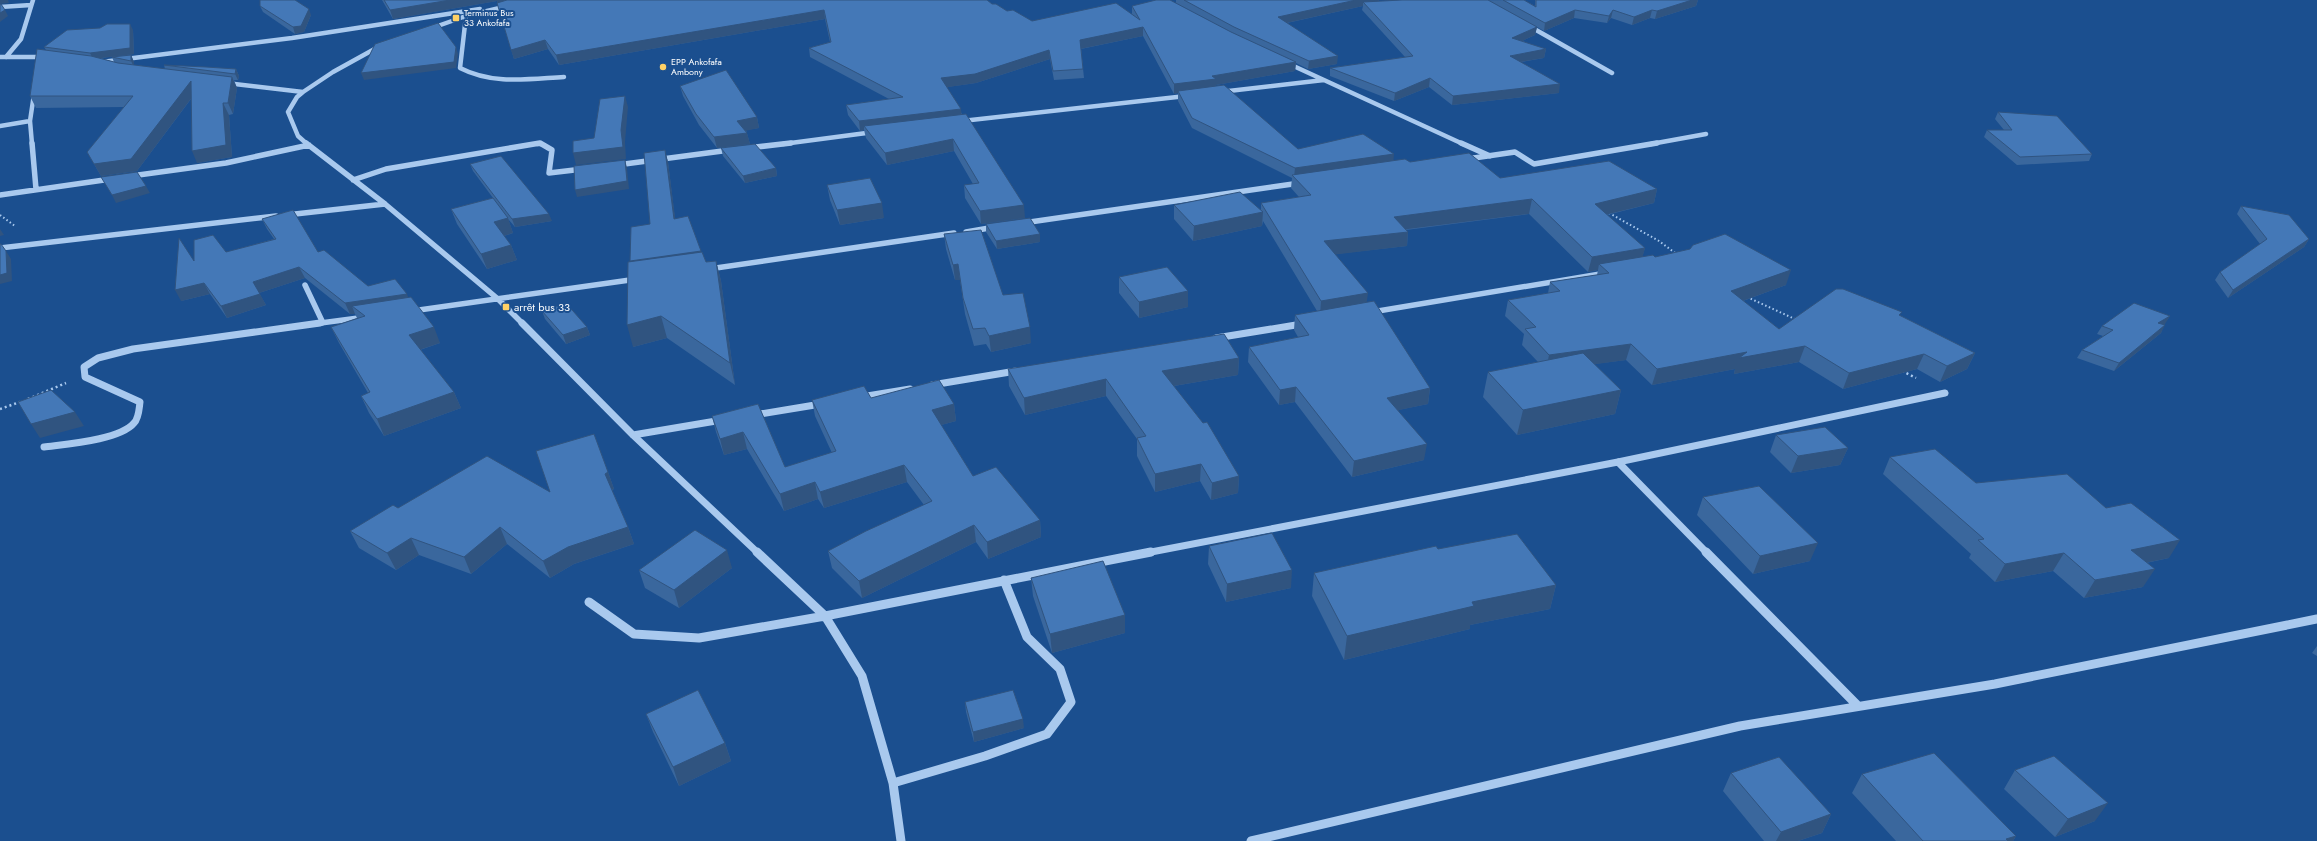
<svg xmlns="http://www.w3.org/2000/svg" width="2317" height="841" viewBox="0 0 2317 841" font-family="Jost,sans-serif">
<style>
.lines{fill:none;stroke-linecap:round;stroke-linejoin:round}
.path-far1{stroke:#a9c9ee;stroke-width:2;stroke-dasharray:1.5 2.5;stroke-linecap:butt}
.path{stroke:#a9c9ee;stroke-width:2.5;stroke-dasharray:2 3;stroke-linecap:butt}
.minor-far3{stroke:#a9c9ee;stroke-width:4.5}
.minor-far2{stroke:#a9c9ee;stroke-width:5.5}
.minor-far1{stroke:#a9c9ee;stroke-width:7}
.minor{stroke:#a9c9ee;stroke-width:9}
.wall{fill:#3a679d}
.shaded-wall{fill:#305480}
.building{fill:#4478b7;stroke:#305480}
.poi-dot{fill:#ffd166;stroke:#1b4f8f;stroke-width:1.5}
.labels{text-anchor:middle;stroke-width:4;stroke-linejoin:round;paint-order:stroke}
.far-poi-label{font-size:9px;fill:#fff;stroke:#1b4f8f;text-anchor:start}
.poi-label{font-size:11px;fill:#fff;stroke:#1b4f8f;text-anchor:start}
</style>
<rect width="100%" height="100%" fill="#1b4f8f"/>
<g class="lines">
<path class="path-far1" d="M1609,213L1659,241L1678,255
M0,215L15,226
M1747,297L1797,320"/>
<path class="path" d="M1902,371L1916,378
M28,399L66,383
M0,409L20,402"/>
<path class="minor-far3" d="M0,7L31,5
M466,16L460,68C493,85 528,79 564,77
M1529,26L1612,73
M432,28L466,16L508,6
M0,57H46
M6,57L21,39L33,0
M102,62L292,38L480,9
M1287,63L1463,144
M226,83L303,92
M1220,92L1324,80
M962,121L1186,96
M0,126L30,121
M32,144L30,121L34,94
M307,144L298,136L288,112L297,97L303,92L333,72L380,46
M537,144H541
M783,144L874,132
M1651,144L1706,134"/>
<path class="minor-far2" d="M32,143L36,189
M306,143L385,204L498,299L523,324
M1461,143L1490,156
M748,148L791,143
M1467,159L1515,152L1534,164L1657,143
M617,165L730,150
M131,176L226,163L309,145
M353,180L386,169L540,143L552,150L549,173L583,169
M0,195L111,179
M286,215L385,204
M1023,223L1300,183
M966,232L995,227
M0,248L276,216
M709,269L954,233
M305,285L323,323
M412,311L637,279
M1372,312L1606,273
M313,324L366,317
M1300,324H1302"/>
<path class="minor-far1" d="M522,323L633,435L758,553
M1216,338L1302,324
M932,385L1016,371
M861,397L910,389
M754,415L821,404
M633,435L722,420
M44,447C66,444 120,440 134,423C139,418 139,409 140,402L85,377L84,367L98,358L133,349L320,323
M1618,462L1707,553
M1146,553L1618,462L1945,393"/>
<path class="minor" d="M757,552L825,616L862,676L893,783L901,841
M1706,552L1858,706
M589,602L634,634L699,638L825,616L1151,552
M893,783L985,756L1047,734L1071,702L1060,669L1027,637L1004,580
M1251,841L1740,726L1995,684L2317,619"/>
</g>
<path class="wall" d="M382,0H987L992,4L1007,11L1032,21L1132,15V6L1176,3V0H1379L1378,1L1524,0L1535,6V0H1698L1696,6L1655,19L1650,18L1632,25L1611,18L1607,23L1574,18L1544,31L1537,27L1535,35L1522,41L1546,49L1544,58L1521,62L1559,93L1452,105L1429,87L1394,101L1330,76V68L1405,57L1362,10L1363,6L1287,23L1337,64L1308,69L1296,63L1295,71L1216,85V86L1298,149L1393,160L1410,162L1500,178L1657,189L1654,203L1607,215L1645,248L1642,257H1655L1786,285L1743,301L1779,329L1901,316L1975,353L1967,369L1940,382L1917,369L1843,389L1799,362L1734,374L1735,369L1652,385L1626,360L1594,364L1621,390L1615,414L1517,435L1483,397L1488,372L1538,362L1522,345L1524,334L1505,316L1508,300L1548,293L1550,282L1597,275L1598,270L1588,272L1529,214L1406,230L1408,232L1407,246L1335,254L1367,303L1430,388L1428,404L1398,410L1424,460L1352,477L1295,402L1279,405L1248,362L1249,347L1298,337L1294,330L1295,315L1317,311L1263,221L1262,226L1193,241L1174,219V205L1261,210V203L1299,197L1291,188L1292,178L1192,128L1178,101V93L1174,94L1143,36L1081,49L1084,78L1054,80L1050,59L976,83L947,87L962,114L1025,218L981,224L965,198L964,185L973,184L954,151L887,165L866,138L864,130L860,131L848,115L846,105L889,99L810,57L809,48L830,42L825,19L559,65L548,49L514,59L497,1L393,19Z
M260,6L311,15L304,32L295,34L263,12Z
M133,30L134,54L101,58L114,62L112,57L131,55L134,62V65L165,69L164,65L236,69L239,76L238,80H234L237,88L233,114L229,115L232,157L197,163L191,99L137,171L101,176L87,152L124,107L36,108L30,96L46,50L44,47Z
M680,86L757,117L759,128L746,130L750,144L717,148L699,125L683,96Z
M1998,112L2092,154L2089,161L2017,165L1984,137L1987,130H2004L1995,119Z
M721,148L776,168L777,176L745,183L723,156Z
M665,150L668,162L675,219L701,252L706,262L716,261L721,281L735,385L667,338L633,347L630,262L650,224Z
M470,164L552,221L515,227L508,219L513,233L504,236L511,245L517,260L487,269L457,224L451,209L493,198L473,171Z
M827,185L884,218L840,225L830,200Z
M2241,206L2309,239L2304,247L2228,298L2215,280L2220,272L2260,244L2237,214Z
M262,219L318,252L368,286L408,298L440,343L420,350L454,392L461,408L384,436L369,413L361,396L368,393L339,343L331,327L357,318L355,314H350L305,278L259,293L266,305L227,318L210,294L181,301L194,261L274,239L267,229Z
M986,224L1040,234V242L997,249L986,232Z
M944,234L1003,295L1031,343L991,352L986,344L974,346L965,314L960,280H955L946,249Z
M1119,277L1188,291V307L1139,318L1119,293Z
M542,311L587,327L590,335L566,344L545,319Z
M2170,316L2164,324L2161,333L2114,371L2077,358L2082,350L2103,336L2097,334L2102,326Z
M1239,358L1238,375L1174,386L1239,476L1238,493L1211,500L1200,481L1155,492L1137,456V439L1106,396L1025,415L1009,386L1008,369Z
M871,398L954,404L956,421L941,425L973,476L1040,520L1041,537L988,559L976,542L862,598L832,568L828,551L924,505L907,482L824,508L818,499L784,511L747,449L724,455L716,432L712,416L758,404L785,467L832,453L815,416L812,400Z
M1776,435L1848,448L1840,465L1791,473L1770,452Z
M1890,457L1976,483L2106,508L2169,558L2146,563L2143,587L2084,598L2053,571L1995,582L1969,558L1971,554L1883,474Z
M608,472L614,489L612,490L628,527L634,544L574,564L550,578L507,544L471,574L419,555L396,570L359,548L350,531L398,508L550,492Z
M1703,497L1810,561L1753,574L1697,515Z
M1209,546L1291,588L1226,602L1208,564Z
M1438,549L1556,585L1550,609L1470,625V629L1344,660L1312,596L1314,573Z
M732,568L679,608L645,588L639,570Z
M1031,578L1125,615V633L1052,653L1033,596Z
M2317,646V656L2312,653Z
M965,702L1024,728L974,742L966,712Z
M646,714L725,743L731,761L679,786L653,732Z
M2015,770L2095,821L2055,837L2004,789Z
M1731,773L1831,814L1822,833L1798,841H1764L1723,791Z
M1862,774L2016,836L2013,841H1896L1852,793Z"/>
<path class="shaded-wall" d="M0,0H8L9,3L0,4Z
M450,0H514L498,4L497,1L393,19L390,10Z
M1356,0H1379L1378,3L1363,2V6L1277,25L1278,17Z
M1692,0H1698L1696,6L1655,19L1657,11Z
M309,9L311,15L304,32L295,34L293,27Z
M5,10L8,16L0,22V13Z
M824,10L825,19L559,65L556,55Z
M1575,10L1574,18L1544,31L1545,23Z
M1613,10L1611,18L1607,23L1609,16Z
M1652,10L1650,18L1632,25L1634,17Z
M130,24L133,30L134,54L93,59L90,53Z
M1143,27V36L1080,49V40Z
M1537,27L1535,35L1511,46L1512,38Z
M545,40L548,49L514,59L511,50Z
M456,47L458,54L456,68L364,80L361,73Z
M1546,49L1544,58L1508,64L1510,56Z
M1049,50L1050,59L976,83L942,88L941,78Z
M131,55L134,62V67L131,61Z
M1338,56L1337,64L1308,69L1309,61Z
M1296,62L1295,71L1216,85V89L1178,91V93L1174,94V84L1212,76Z
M236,69L239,76L238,80L235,74Z
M232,77L237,88L233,114L228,103Z
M1430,78L1429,87L1394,101L1395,93Z
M191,81L196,92L137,171L101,176L94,164Z
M1560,84L1559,93L1452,105L1453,96Z
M625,96L628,107L625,142L626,159L576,165L573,153L621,130Z
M223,103L229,115L232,157L197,163L192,151Z
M961,109L962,119L864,126V130L860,131L859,121Z
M757,117L759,128L740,132L737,121Z
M747,133L750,144L717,148L714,137Z
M953,139L954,151L887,165L885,153Z
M665,150L668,162L677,232L674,219Z
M1394,154L1393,165L1294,177L1295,168Z
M625,160L627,168L629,189L577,197L575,190Z
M776,168L777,176L745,183L743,176Z
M146,186L150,193L116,203L112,195Z
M1657,189L1654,203L1592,218L1595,204Z
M1532,199L1529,214L1392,231L1394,217Z
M882,203L884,218L840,225L837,210Z
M1024,205L1025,218L981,224L980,211Z
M1263,212L1262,226L1193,241L1194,226Z
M549,214L552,221L515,227L512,219Z
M508,218L513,233L500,237L494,222Z
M0,229L4,235L0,236Z
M1408,232L1407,246L1323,256L1324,241Z
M1040,234V242L997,249L996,241Z
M2309,239L2304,247L2228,298L2233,290Z
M511,245L517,260L487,269L481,254Z
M1645,248L1641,263L1599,264L1598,270L1588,272L1592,257Z
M6,251L11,259L12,281L0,284V275Z
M701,251L704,264L634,274L630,261Z
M716,261L721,281L735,385L730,363Z
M958,264L960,280H955L953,265Z
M299,267L305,278L259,293L253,282Z
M1791,270L1786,285L1726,307L1731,291Z
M204,283L210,294L181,301L175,290Z
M1188,291V307L1139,318V302Z
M1368,293L1366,308L1320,316L1321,301Z
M260,294L266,305L227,318L221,306Z
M407,294L412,306H352L355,314H350L345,303Z
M661,316L667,338L633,347L627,325Z
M2170,316L2165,324L2153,331L2158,323Z
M2165,325L2161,333L2114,371L2119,363Z
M434,327L440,343L416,351L409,335Z
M587,327L590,335L566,344L563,335Z
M1030,327L1031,343L991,352L989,336Z
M1631,344L1626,360L1546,371L1549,355Z
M1805,346L1799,362L1734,374L1735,369L1652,385L1657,369L1747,352Z
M1975,353L1967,369L1940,382L1947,366Z
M1924,354L1917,369L1843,389L1849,373Z
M1239,358L1238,375L1162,388V371Z
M1106,379V396L1025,415L1024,398Z
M1296,387L1295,402L1279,405L1280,390Z
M1430,388L1428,404L1385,413L1387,398Z
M1621,390L1615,414L1517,435L1523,410Z
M454,392L461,408L384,436L377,419Z
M954,404L956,421L934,427L932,410Z
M75,412L84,426L40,438L31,424Z
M743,432L747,449L724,455L720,439Z
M1427,444L1424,460L1352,477L1354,461Z
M1848,448L1840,465L1791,473L1798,456Z
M1201,464L1200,481L1155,492V474Z
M904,465L907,482L824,508L820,492Z
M608,472L614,489L610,490L605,474Z
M1239,476L1238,493L1211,500L1212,483Z
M815,482L818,499L784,511L780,494Z
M1040,520L1041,537L988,559L987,542Z
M974,525L976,542L862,598L859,581Z
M500,527L507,544L471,574L464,557Z
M628,527L634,544L574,564L550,578L543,561L568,547Z
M411,538L419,555L396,570L387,553Z
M2180,540L2169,558L2120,568L2131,550Z
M1818,543L1810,561L1753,574L1760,556Z
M727,550L732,568L679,608L674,590Z
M2064,553L2053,571L1995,582L2005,564Z
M2155,569L2143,587L2084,598L2095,580Z
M1292,570L1291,588L1226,602L1227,584Z
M1556,585L1550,609L1470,625V629L1344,660L1347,636L1472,602Z
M1125,615V633L1052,653L1050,634Z
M1023,719L1024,728L974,742L973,732Z
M725,743L731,761L679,786L673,767Z
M2108,803L2095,821L2055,837L2068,819Z
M1831,814L1822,833L1798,841H1776L1781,832Z
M2016,836L2013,841H2005L2006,839Z"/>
<path class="building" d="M260,0H295L309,9L301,26L293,27L260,6Z
M384,0H450L390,10Z
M507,0H987L992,4H996L1007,11L1013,10L1032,21L1116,3L1140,20L1132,6L1156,0H1170L1231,32L1296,62L1212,76L1216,79L1174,84L1143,27L1080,40L1083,69L1053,71L1049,50L975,74L941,78L961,109L859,121L846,105L903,97L809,48L831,42L824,10L556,55L545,40L511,50L497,3Z
M1184,0H1356L1278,17L1338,56L1309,61L1234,27Z
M1402,0H1488L1537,27L1512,38L1546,49L1510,56L1560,84L1453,96L1430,78L1395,93L1330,68L1413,56L1363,2Z
M1503,0H1524L1536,7V0H1692L1657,11L1652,10L1634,17L1613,10L1609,16L1575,10L1545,23Z
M0,4H1L5,10L0,13Z
M438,23L456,47L454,62L361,73L375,44Z
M107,24H130V48L90,53L44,47L67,30L100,28Z
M37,49L91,56L118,63L232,77L228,103H223L226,145L192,151L191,81L131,159L94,164L87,152L133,96H30Z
M131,55V61L112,57Z
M164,65L206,67L236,69L235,74Z
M726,70L757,117L737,121L747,133L714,137L696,114L680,86Z
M1224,85L1298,149L1363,134L1394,154L1295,168L1192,118L1178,91Z
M625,96L621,130L623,147L573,153V141L594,138L600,99Z
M1998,112L2057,116L2092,154L2020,157L1987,130H2012Z
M966,114L1024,205L980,211L964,185L979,183L953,139L885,153L864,126Z
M755,144L776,168L743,176L721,148Z
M665,150L674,219L688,216L701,251L630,261L631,227L650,224L644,153Z
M1469,153L1500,178L1609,161L1657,189L1595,204L1645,248L1592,257L1532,199L1394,217L1408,232L1324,241L1368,293L1321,301L1261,203L1311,195L1292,175L1405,159L1410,162Z
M501,156L549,214L512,219L470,164Z
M625,160L627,181L575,190L574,166Z
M137,172L146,186L112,195L101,177Z
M870,178L882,203L837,210L827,185Z
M1240,192L1263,212L1194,226L1174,205Z
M493,198L508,218L494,222L511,245L481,254L451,209Z
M2241,206L2289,215L2309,239L2233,290L2220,272L2267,239Z
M293,210L318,252L324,250L368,286L395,279L407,294L345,303L299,267L253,282L260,294L221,306L204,283L175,290L179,238L194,261V240L213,235L226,252L276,239L262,219Z
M1030,218L1040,234L996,241L986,224Z
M981,230L1003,295L1023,293L1030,327L989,336L985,328L973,329L963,298L958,264L953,265L944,234Z
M1725,234L1791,270L1731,291L1779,329L1836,289H1843L1902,312L1899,315L1975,353L1947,366L1924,354L1849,373L1805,346L1739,358L1747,352L1657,369L1631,344L1549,355L1525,329L1536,327L1508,300L1560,291L1550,282L1609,273L1599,264L1653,255L1655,257L1690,249L1693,245Z
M0,244H1L6,251L7,273L0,275Z
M702,252L706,262L716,261L730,363L661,316L627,325L628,262Z
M1167,267L1188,291L1139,302L1119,277Z
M411,297L434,327L409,335L454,392L377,419L361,396L370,392L331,327L365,316L352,306Z
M1374,301L1430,388L1387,398L1427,444L1354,461L1296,387L1280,390L1249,347L1309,335L1295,315Z
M566,303L587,327L563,335L542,311Z
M2134,303L2170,316L2158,323L2165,325L2119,363L2082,350L2113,330L2102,326Z
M1224,334L1239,358L1162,371L1203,423L1207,422L1239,476L1212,483L1201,464L1155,474L1137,438L1146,436L1106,379L1024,398L1008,369Z
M1583,353L1621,390L1523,410L1488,372Z
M939,380L954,404L932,410L973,476L996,467L1040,520L987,542L974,525L859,581L828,551L866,531L932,501L904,465L820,492L815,482L780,494L743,432L720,439L712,416L758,404L785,467L836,451L812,400L864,386L871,398Z
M51,390L75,412L31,424L18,402Z
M1825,427L1848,448L1798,456L1776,435Z
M594,434L608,472L605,474L628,527L568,547L543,561L500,527L464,557L411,538L387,553L350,531L393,505L398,508L487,456L550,492L536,451Z
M1935,449L1976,483L2067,474L2106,508L2131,503L2180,540L2131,550L2155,569L2095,580L2064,553L2005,564L1978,540L1984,539L1890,457Z
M1759,486L1818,543L1760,556L1703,497Z
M695,530L727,550L674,590L639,570Z
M1272,533L1292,570L1227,584L1209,546Z
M1517,534L1556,585L1472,602L1474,606L1347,636L1314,573L1436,546L1438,549Z
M1103,561L1125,615L1050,634L1031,578Z
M698,690L725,743L673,767L646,714Z
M1013,690L1023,719L973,732L965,702Z
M1934,753L2016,836L2006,839L2008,841H1923L1862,774Z
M2054,756L2108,803L2068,819L2015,770Z
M1779,757L1831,814L1781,832L1731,773Z"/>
<g class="poi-dot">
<rect x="452" y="14" width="8" height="8" rx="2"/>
<circle cx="663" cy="67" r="4"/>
<rect x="502" y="303" width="8" height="8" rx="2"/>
</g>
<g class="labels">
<g class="far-poi-label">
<text x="464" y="16">Terminus Bus<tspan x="464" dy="10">33 Ankofafa</tspan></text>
<text x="671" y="65">EPP Ankofafa<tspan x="671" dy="10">Ambony</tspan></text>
</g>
<g class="poi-label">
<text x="514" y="311">arrêt bus 33</text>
</g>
</g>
</svg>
